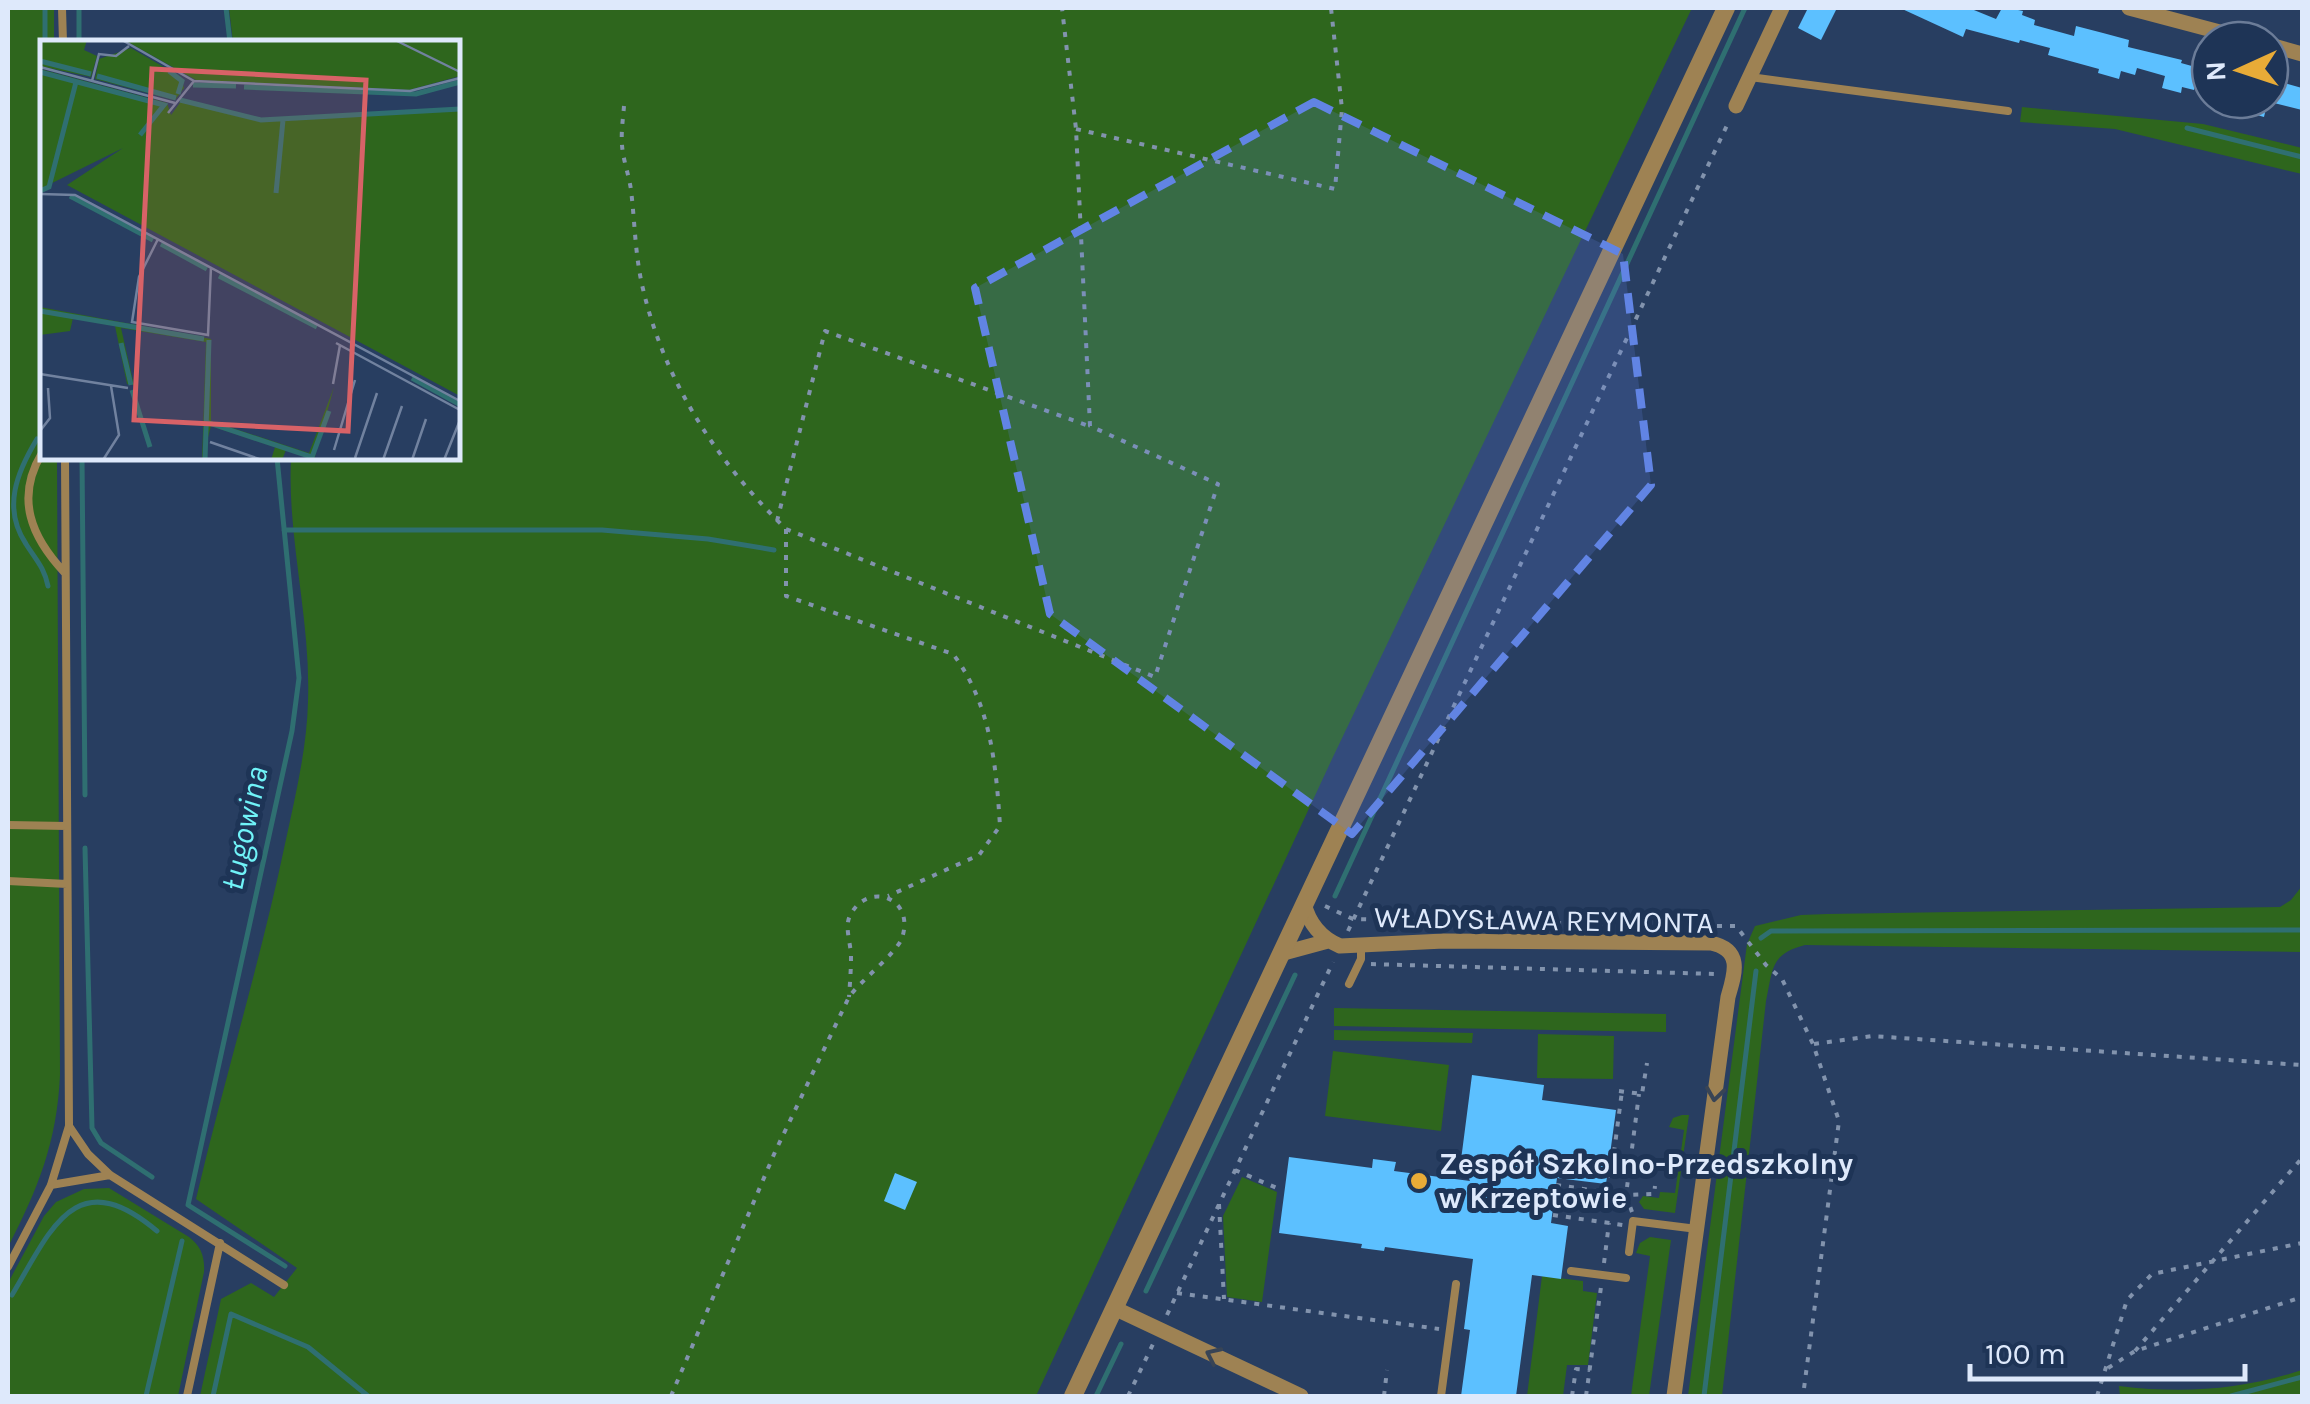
<svg xmlns="http://www.w3.org/2000/svg" width="2310" height="1404" viewBox="0 0 2310 1404" font-family="Karla,sans-serif">
<style>
.green{fill:#2e661d}
.lines{fill:none;stroke-linecap:round;stroke-linejoin:round}
.stream{stroke:#2f6f71;stroke-width:5}
.building{fill:#5cc0ff}
.path{stroke:#8293ad;stroke-width:4;stroke-dasharray:5 8;stroke-linecap:butt}
.service{stroke:#9e8253;stroke-width:8}
.minor{stroke:#9e8253;stroke-width:15}
.tertiary{stroke:#9e8253;stroke-width:18}
.oneway{stroke:#384455}
.marked{fill:#6184e4;fill-opacity:0.2;stroke:#6184e4;stroke-width:8;stroke-dasharray:20 12;stroke-linejoin:round}
.poi-dot{fill:#e8ab37;stroke:#1e3456;stroke-width:4}
.labels{text-anchor:middle;stroke-width:10;stroke-linejoin:round;paint-order:stroke}
.street-label{font-size:30px;fill:#dee9fb;stroke:#1e3456}
.poi-label{font-size:30px;font-weight:bold;fill:#dee9fb;stroke:#1e3456;text-anchor:start}
.water-label{font-size:32px;font-style:italic;fill:#70f3f8;stroke:#1e3456}
.inset-river{fill:none;stroke:#2f6f71;stroke-width:5}
.inset-road{fill:none;stroke:#71829f;stroke-width:2.5}
.view{fill:#d86267;fill-opacity:0.15;stroke:#d86267;stroke-width:5}
.inset-edge{fill:none;stroke:#dee9fb;stroke-width:5}
</style>
<rect width="100%" height="100%" fill="#283e61"/>
<path class="green" d="M8,8H54V42H42V458H57L60,1075C57,1142 38,1189 8,1247Z
M229,8H1692L1332,759L1036,1396H200L221,1299L251,1283L274,1297L297,1268L196,1199C224,1080 260,963 285,844C295,797 307,749 308,701C311,619 287,539 291,458H458V42H233Z
M2022,107L2203,124L2302,148V174L2115,129L2020,122Z
M2302,886V952L1805,945C1770,954 1773,969 1766,1001L1722,1396H1688L1747,944L1755,926L1801,915L1827,914L2280,907L2291,900Z
M1334,1008L1666,1014V1032L1334,1026Z
M1334,1030L1473,1033L1472,1043L1334,1040Z
M1538,1034L1614,1036L1613,1079L1537,1078Z
M1333,1051L1449,1065L1441,1131L1325,1116Z
M1682,1115H1689L1675,1213L1644,1209L1639,1202L1643,1196L1659,1198L1660,1192L1675,1193L1684,1130L1669,1127L1673,1118Z
M1242,1177L1277,1192L1262,1302L1227,1297L1223,1216Z
M109,1188L189,1237C201,1246 205,1257 204,1272L178,1396H8V1283L44,1216L56,1202L84,1189Z
M1650,1237L1671,1240L1649,1396H1631L1650,1256L1636,1253L1640,1243Z
M1542,1276L1583,1281V1291L1597,1293L1588,1365H1567L1563,1396H1527Z
M2302,1370V1394L2294,1396H2120L2119,1386C2183,1394 2241,1390 2302,1370Z"/>
<g class="lines">
<path class="stream" d="M45,8V42
M79,8V42
M226,8L230,42
M2187,128L2302,157
M37,439C17,472 2,508 26,544C36,560 44,567 48,586
M82,458L85,795
M277,458L299,678L292,731L188,1205L285,1266
M284,530H602L708,539L774,550
M85,848L92,1128L101,1143L152,1177
M1335,896L1745,8
M1761,938L1771,931L2302,930
M1146,1291L1295,975
M12,1295C51,1230 75,1162 157,1231
M146,1396L182,1241
M213,1396L231,1314L308,1347L368,1396
M1096,1396L1121,1344
M1704,1396L1756,971
M2231,1396L2302,1377"/>
</g>
<path class="building" d="M1808,8H1837L1821,40L1798,28Z
M1900,8H1969L1996,19L2002,8H2008L2023,11L2022,15L2035,20L2034,25L2074,36L2076,26L2103,33L2129,40L2128,47L2182,60L2181,63L2199,68L2194,90L2182,87L2181,93L2162,88L2165,76L2137,68L2135,75L2121,71L2119,79L2098,73L2099,69L2048,55L2050,48L2020,40L2019,43L1966,29L1963,37Z
M2270,79L2302,88V110L2270,102Z
M2219,100H2268L2264,117L2218,104Z
M1472,1075L1544,1085L1542,1100L1616,1110L1606,1184L1557,1178L1551,1223L1568,1226L1561,1279L1532,1275L1516,1396H1461L1470,1330L1464,1329L1473,1259L1385,1247L1384,1251L1361,1248L1362,1244L1279,1233L1289,1157L1372,1168L1373,1159L1396,1162L1394,1171L1470,1181L1461,1160Z
M895,1173L917,1182L905,1210L884,1201Z"/>
<g class="lines">
<path class="path" d="M624,106C623,119 621,132 622,145C623,160 629,175 631,190C635,223 635,256 643,289C665,383 718,463 786,529V596L953,654C991,704 996,765 1000,826L979,855L888,896
M1076,129L1335,189L1342,109L1331,8
M777,521L825,331L1089,426
M786,529L1155,677L1218,484L1090,426L1076,129L1062,8
M1325,906L1353,919L1592,924
M1717,926H1736L1766,965L1782,979L1813,1044L1839,1121L1803,1396
M1348,931L1729,121
M1371,964L1716,974
M1814,1044L1872,1036L2302,1065
M1619,1091L1642,1094L1647,1063
M1235,1170L1279,1189
M1556,1185L1626,1195L1654,1194L1655,1186
M1609,1191L1622,1091
M1219,1204L1224,1299
M1632,1212L1626,1195L1639,1094
M1553,1215L1623,1225
M1604,1263L1609,1223
M1177,1293L1439,1329
M1167,1315L1333,962
M2135,1351L2302,1158
M2108,1368L2135,1351L2302,1297
M671,1396L775,1152L849,997C861,980 896,954 902,938C916,896 865,880 849,918C845,929 851,944 851,957C851,970 850,983 849,997
M1128,1396L1154,1342
M1384,1396L1387,1370
M1572,1396L1576,1369L1590,1370
M1586,1396L1601,1287
M2097,1396L2127,1300L2152,1274L2302,1243"/>
<path class="service" d="M62,8L63,42
M1750,77L2008,111
M42,453C15,498 31,537 65,573
M65,458L69,1126L88,1154L110,1175L284,1285
M8,825L67,826
M8,881L67,884
M1349,984L1361,959V947
M51,1185L110,1175
M1629,1252L1633,1221L1697,1229
M8,1267L51,1185L69,1126
M1571,1271L1626,1278
M187,1396L220,1243
M1441,1396L1456,1284"/>
<path class="minor" d="M2129,8L2250,40
M2270,45L2302,54
M1736,106L1782,8
M1304,903C1309,924 1321,938 1340,946L1444,941L1711,943C1743,950 1735,973 1728,997L1674,1396
M1280,954L1328,941
M1114,1308L1301,1396"/>
<path class="tertiary" d="M1073,1396L1726,8"/>
</g>
<defs><path id="oneway-chevron" d="M-2-3.5L2.5 0L-2 3.5" fill="none" stroke-width="1.6" stroke-linecap="round" stroke-linejoin="round" transform="scale(2.5)"/></defs>
<g class="oneway">
<use href="#oneway-chevron" transform="translate(1715 1094) rotate(98)"/>
<use href="#oneway-chevron" transform="translate(1213 1355) rotate(-155)"/>
</g>
<path class="marked" d="M1314,102L1623,254L1651,485L1352,834L1050,614L975,288Z"/>
<circle class="poi-dot" cx="1419" cy="1181" r="10"/>
<g class="labels">
<g class="street-label">
<text transform="translate(1544 920) rotate(1)" y="10">WŁADYSŁAWA REYMONTA</text>
</g>
<g class="poi-label">
<text x="1439" y="1174">Zespół Szkolno-Przedszkolny<tspan x="1439" dy="34">w Krzeptowie</tspan></text>
</g>
<g class="water-label">
<text transform="translate(244 828) rotate(-78)" y="11">Ługowina</text>
</g>
</g>
<g transform="translate(40 40)">
<rect width="420" height="420" fill="#283e61"/>
<path d="M0,0H47L44,10L57,16L51,37L0,26ZM84,0H420V36L369,50L156,40ZM91,8L141,37L144,48L135,60L55,39L59,19ZM0,29L127,63L131,75L142,60L217,81L420,69V356L27,145L83,108L0,149ZM0,267L171,299V381L269,413L294,347L274,420L246,410L242,420H231L235,407L171,386L162,420L166,302L81,288L94,345L87,344L75,286L33,278L30,291L0,295Z" fill="#2e661d"/>
<path class="inset-river" d="M0,21L51,34M129,31L142,41L138,54M0,32L124,65L100,95M57,36L136,58M153,45L196,46M204,47L376,54L420,42M140,60L221,80L420,69M0,151L9,147L36,42M236,153L243,80M30,156L113,200M121,204L167,229M179,236L277,287M0,271L164,299M81,303L91,345M372,338L419,364M92,350L110,407M166,382L272,417L289,371M165,420L169,300"/>
<path class="inset-road" d="M82,0L154,41M355,0L420,32M0,27L135,63M52,41L59,14L76,16L89,6M128,73L154,41L370,51L420,38M0,154L35,155L420,361M118,199L99,237L92,282L168,295L171,227M296,303L420,370M0,334L88,348M293,344L300,305M0,391L10,378L8,348M170,402L222,420M294,410L315,340M315,418L337,353M63,420L79,395L71,346M343,420L362,366M372,420L386,379M404,420L420,380"/>
<path class="view" d="M112,29L326,40L308,391L94,380Z"/>
<rect width="420" height="420" class="inset-edge"/>
</g>
<rect width="2310" height="1404" fill="none" stroke="#dee9fb" stroke-width="20"/>
<g transform="translate(2240 70) rotate(267)"><circle r="48" fill="#1e3456" stroke="#6b7c98" stroke-width="2.5"/>
<path d="M0-8L18 38L0 25L-18 38Z" fill="#e8ab37"/>
<text y="-15" font-size="28" font-weight="bold" text-anchor="middle" fill="#dee9fb">N</text>
</g>
<path d="M1970 1364v15h275v-15" fill="none" stroke="#dee9fb" stroke-width="5"/>
<text x="1985" y="1364" font-size="30" fill="#dee9fb" stroke="#1e3456" stroke-width="8" paint-order="stroke">100 m</text>
</svg>
